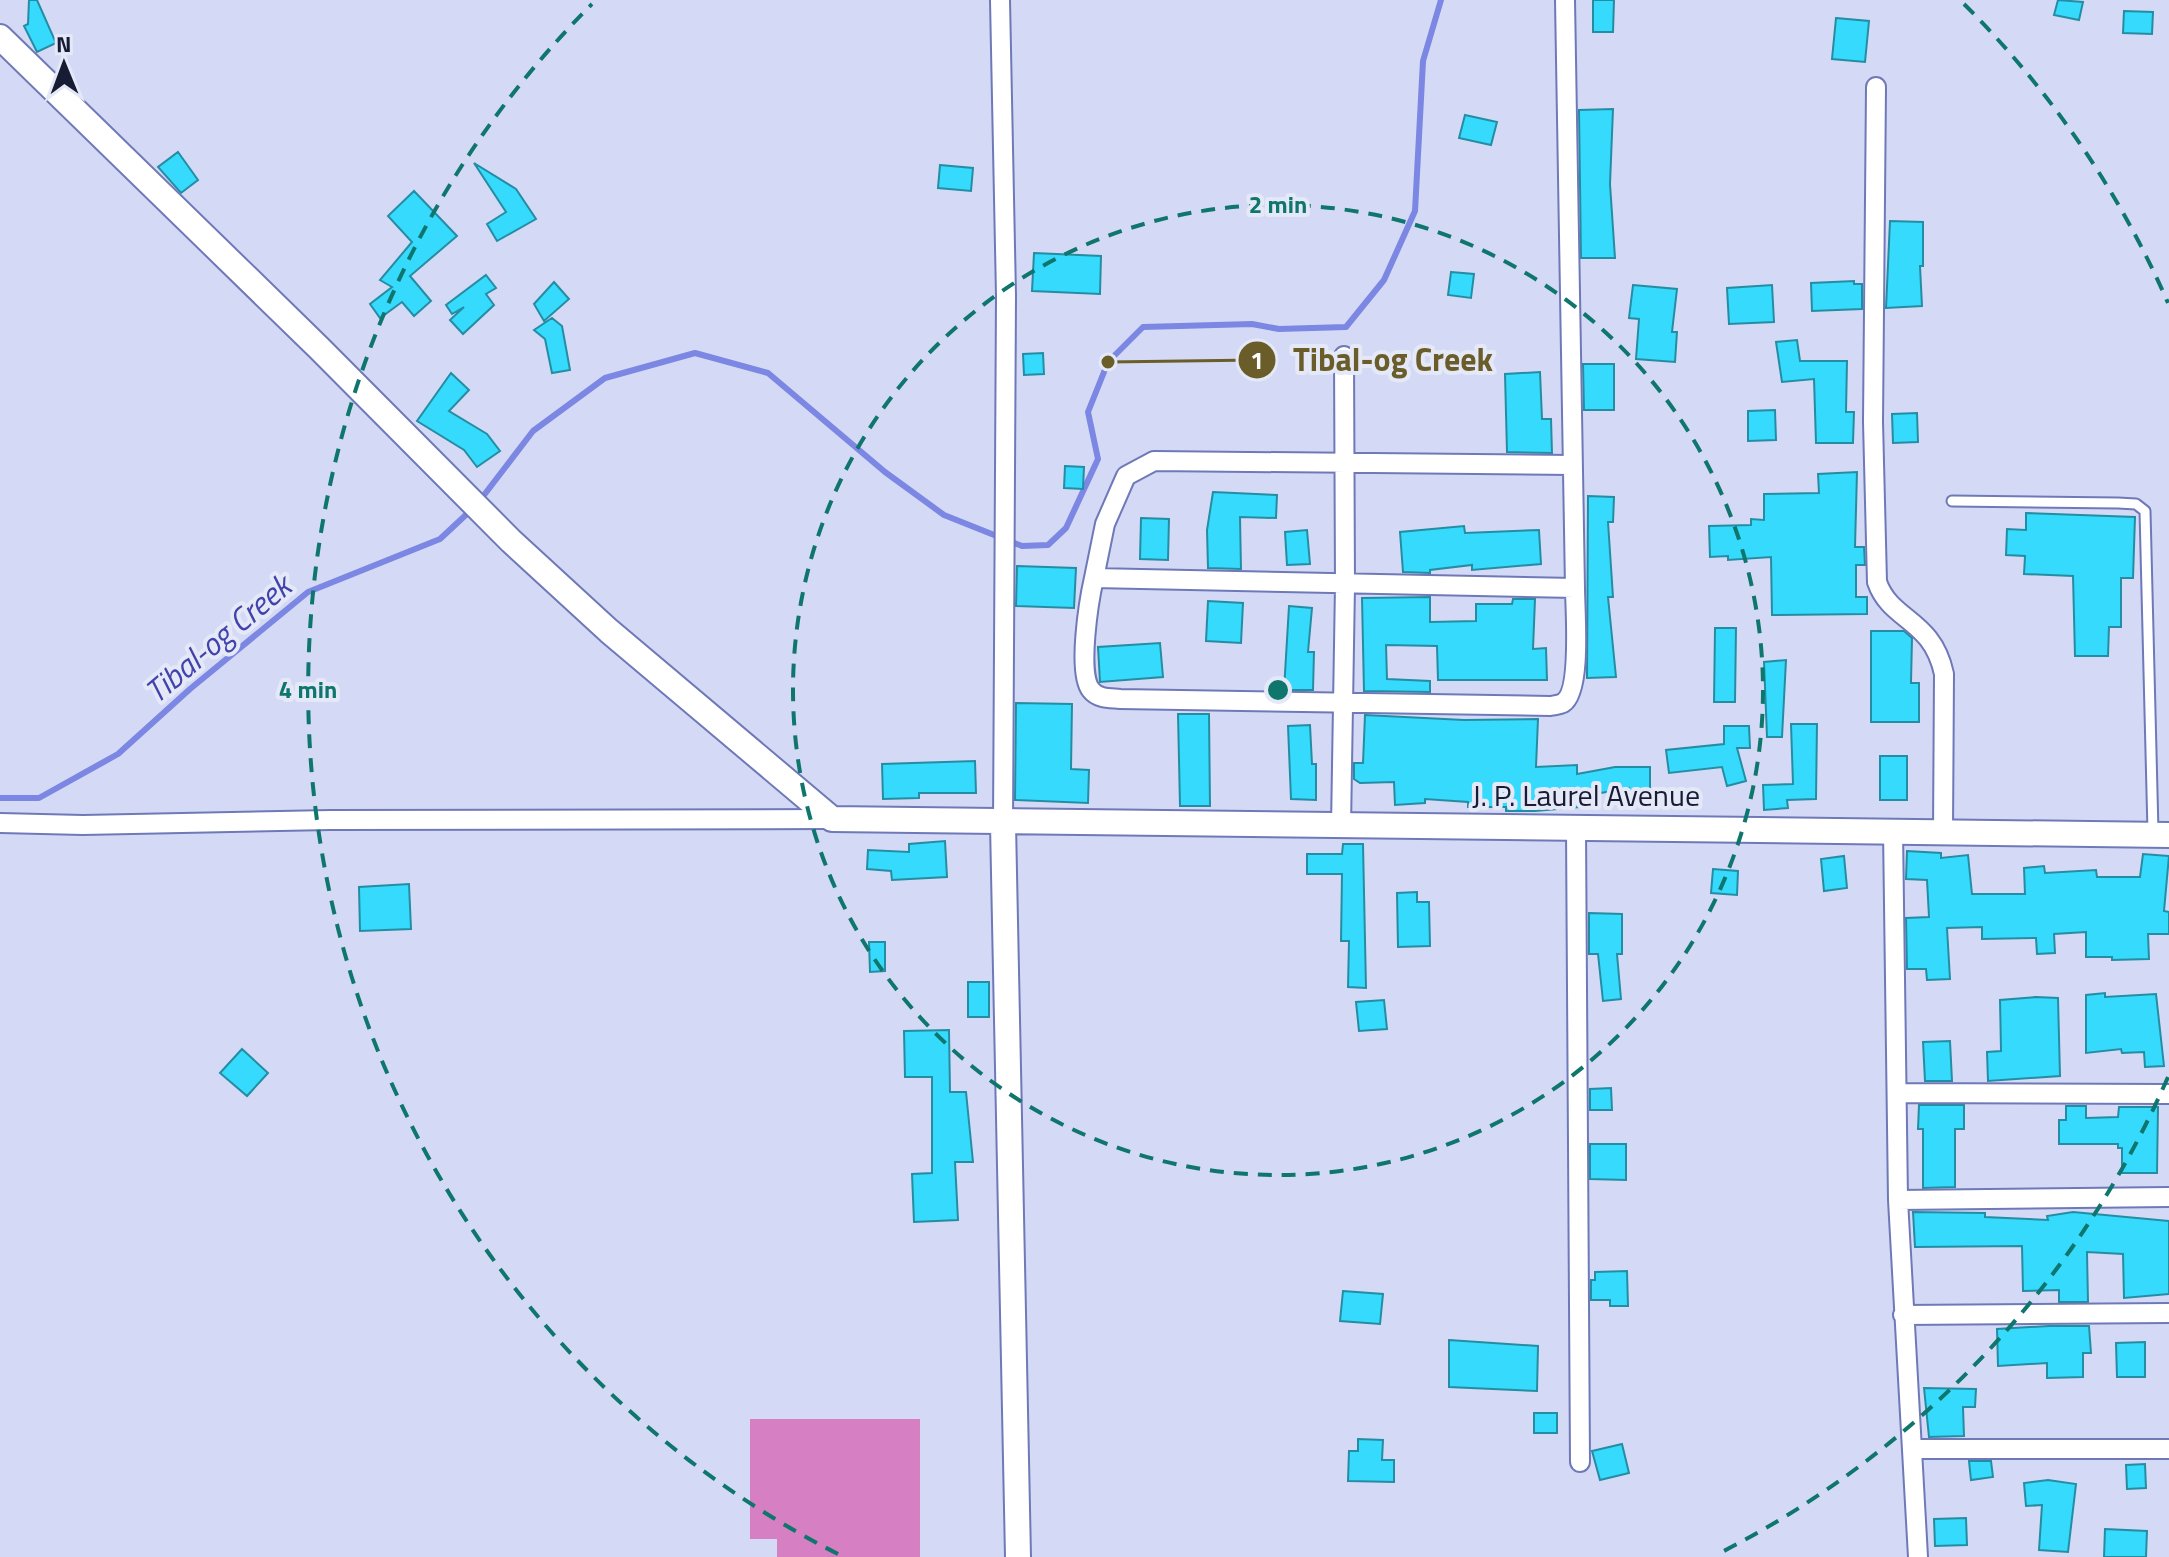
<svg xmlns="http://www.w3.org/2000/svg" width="2169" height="1557" viewBox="0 0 2169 1557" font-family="'Titillium Web',sans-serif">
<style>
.forest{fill:#d67fc2}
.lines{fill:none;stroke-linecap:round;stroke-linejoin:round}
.stream{stroke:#7b87e2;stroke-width:6}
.building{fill:#35dafc;stroke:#258da3;stroke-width:2}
.lane-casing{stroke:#6f79b7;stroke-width:13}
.street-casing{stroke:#6f79b7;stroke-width:22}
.secondary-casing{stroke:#6f79b7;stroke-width:28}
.lane{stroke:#fff;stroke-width:9}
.street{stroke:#fff;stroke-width:18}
.secondary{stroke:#fff;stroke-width:24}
.ring{fill:none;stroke:#0f766e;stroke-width:4;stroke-dasharray:14 10}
.labels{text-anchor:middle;stroke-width:8;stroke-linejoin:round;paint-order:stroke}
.street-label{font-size:30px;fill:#171b33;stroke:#e5e8f6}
.water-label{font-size:32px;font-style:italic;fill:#4043ad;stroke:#e5e8f6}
.centre{fill:#0f766e;stroke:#e5e8f6;stroke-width:4}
.ring-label{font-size:24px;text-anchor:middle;font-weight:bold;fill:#0f766e;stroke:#e5e8f6;stroke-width:8;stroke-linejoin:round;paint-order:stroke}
.leader{fill:none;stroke:#6a5d2a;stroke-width:3}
.callout-dot{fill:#6a5d2a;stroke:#e5e8f6;stroke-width:3}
.mark-label{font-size:24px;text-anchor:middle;font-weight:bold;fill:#fff}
.callout-label{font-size:32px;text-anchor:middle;font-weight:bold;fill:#6a5d2a;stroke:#e5e8f6;stroke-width:8;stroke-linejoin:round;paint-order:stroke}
</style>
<rect width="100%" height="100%" fill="#d4daf5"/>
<path class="forest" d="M750,1419H920V1557H777V1539H750Z"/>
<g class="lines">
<path class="stream" d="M481,499L533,431L605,378L695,353L768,373L885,472L944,515L1022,546L1048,545L1066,528L1098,459L1088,412L1108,362L1143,327L1252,324L1279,329L1346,327L1384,280L1415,211L1423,61L1441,0
M0,798H39L118,754L190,689L308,592L440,539L469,512"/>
</g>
<path class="building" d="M29,0H37L56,43L37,52L24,26L28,24Z
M1593,0H1614L1613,32H1593Z
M2058,0L2083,2L2079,20L2054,15Z
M2124,11L2153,12L2152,34L2123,33Z
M1836,18L1869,21L1865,62L1832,59Z
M1613,109L1610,184L1615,258H1581L1579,110Z
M1465,115L1497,122L1491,145L1459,138Z
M178,152L198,180L181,193L158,167Z
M474,163L516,189L536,219L497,241L487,224L506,212Z
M940,165L973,168L971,191L938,188Z
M414,191L457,236L410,276L431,301L414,316L402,302L380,318L370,304L392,287L380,280L412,242L388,216Z
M1890,221L1923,222V266H1920L1922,306L1886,308Z
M1034,253L1101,256L1100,294L1032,291Z
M1451,272L1474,274L1471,298L1448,295Z
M486,275L496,288L486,294L494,305L463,334L450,320L464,307L452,314L446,305Z
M1854,281V284H1862V309L1812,311L1811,283Z
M554,282L569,299L544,321L534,304Z
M1633,285L1677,289L1672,332H1677L1675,362L1636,359L1639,319L1629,318Z
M1772,285L1774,322L1729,324L1727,288Z
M552,318L562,326L570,370L552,373L545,339L534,330Z
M1797,340L1800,361H1847L1846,412H1854L1853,443H1816L1814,379L1782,382L1776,342Z
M1043,353L1044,374L1024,375L1023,354Z
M1583,364H1614V410H1584Z
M1540,372L1542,419H1551L1552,453L1507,452L1505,374Z
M451,373L469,390L449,411L487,434L500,451L477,467L464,450L417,421Z
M1775,410L1776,440L1748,441V411Z
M1917,413L1918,442L1893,443L1892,414Z
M1065,466L1084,467L1083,489L1064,488Z
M1857,472L1855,547H1864L1865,565H1856V597H1867V614L1772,615L1771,557L1728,560V556L1710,557L1709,526L1751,525V519L1764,520V494L1819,493L1818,474Z
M1213,492L1277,495L1276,518L1240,517L1241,569L1208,568L1207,530Z
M1588,496L1614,497L1613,522H1608L1613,597H1608L1616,677L1587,678Z
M2026,513L2135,517L2133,578H2121V627H2109L2108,656H2075L2073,576L2024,574L2025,556L2006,555L2007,529L2026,530Z
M1141,518L1169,519L1168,560L1140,559Z
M1464,526L1465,533L1539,530L1541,564L1472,570V565L1430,570V573L1403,572L1400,532Z
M1307,530L1310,564L1287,565L1285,532Z
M1017,566L1076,568L1074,608L1016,606Z
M1430,597V622L1476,621V604H1512L1513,599H1535L1533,649L1546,648L1547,680H1438L1437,646L1386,645L1387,679L1430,681V692L1364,691L1362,598Z
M1208,601L1243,603L1241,643L1206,641Z
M1289,606L1312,608L1308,652H1314L1313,690H1284Z
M1715,628H1736L1735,702H1714Z
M1871,631H1904L1912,638L1911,683H1919V722H1871Z
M1160,643L1163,677L1100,682L1098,647Z
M1786,660L1782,737H1767L1764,662Z
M1016,703L1072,704L1071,769L1089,770L1088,803L1015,800Z
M1178,714H1209L1210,806H1180Z
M1365,715L1464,720L1538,719L1536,767L1577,765V774L1615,767H1650V792H1629V788L1578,797L1579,807L1535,811H1506V807H1468V802L1425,799V803L1395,805L1394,782L1360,783L1354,779V763H1363Z
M1791,724H1817L1816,799L1787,800L1788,808L1764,810L1763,785L1793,784Z
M1310,725L1312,764H1316V800L1291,799L1288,726Z
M1724,726H1749L1750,748H1737L1746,781L1727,786L1722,767L1669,773L1666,750L1724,744Z
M1880,756H1907V800H1880Z
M975,761L976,793H919V798L883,799L882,764Z
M945,841L947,877L892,880L891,871L867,869L868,850L909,852V844Z
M1343,844H1363L1366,988L1348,987L1349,941H1341L1342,874H1307V854H1342Z
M1907,851L1941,853V858L1968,855L1972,894H2025L2024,868L2044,866L2045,873L2096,870L2097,877H2140L2143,854L2169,856L2164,911L2169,912V934H2148L2149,959L2112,960V957H2086V932L2054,934L2055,953L2037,954L2036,938L1982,939V927L1947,928L1950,979L1927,980L1926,969H1907L1906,918L1929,917L1927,880L1906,879Z
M1844,856L1847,888L1824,891L1821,859Z
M1713,869L1738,871L1737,895L1711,893Z
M409,884L411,929L360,931L359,887Z
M1417,892V902H1429L1430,946L1398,947L1397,893Z
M1589,913L1622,914V954H1617L1621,999L1603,1001L1598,954H1589Z
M869,942H885V971L870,972Z
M968,982H989V1017H968Z
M2105,993V997L2156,994L2164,1066L2145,1067L2144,1052L2122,1053L2121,1049L2086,1053V995Z
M2036,997L2058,998L2060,1076L1988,1081L1987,1052L2001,1051L2000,1000Z
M1384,1000L1387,1029L1359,1031L1356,1002Z
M949,1030L950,1092H966L973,1162H955L958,1220L914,1222L912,1174L932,1173V1077H905L904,1031Z
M1950,1041L1952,1081H1925L1923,1042Z
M242,1049L268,1073L247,1096L220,1073Z
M1611,1088L1612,1110H1590V1089Z
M1919,1105H1964V1129H1955V1187L1923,1188V1129H1918Z
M2066,1106H2086V1118L2118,1117L2119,1107H2158L2157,1173H2122V1148H2118V1144H2059V1120H2066Z
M1590,1144H1626V1180L1590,1179Z
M1913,1212L1985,1213V1217L2048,1220L2047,1216L2073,1212L2169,1221V1294L2124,1298L2123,1254L2087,1252L2088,1302H2059V1290L2023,1291L2022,1246L1915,1247Z
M1627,1271L1628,1306H1610V1300H1591V1280H1595V1272Z
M1343,1291L1383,1294L1380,1324L1340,1321Z
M2049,1326H2089L2091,1353H2083V1377L2047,1378V1363L1998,1366L1997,1329Z
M1449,1340L1538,1346L1537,1391L1449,1387Z
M2145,1342V1377H2117L2116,1343Z
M1924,1388L1976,1389L1975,1407H1963L1964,1436L1929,1437Z
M1534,1413H1557V1433H1534Z
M1358,1439L1383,1440L1382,1460H1394V1482L1348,1481L1349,1451H1358Z
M1622,1444L1629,1473L1600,1480L1592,1451Z
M1969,1461H1991L1993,1477L1971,1480Z
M2145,1464L2146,1488L2127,1489L2126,1465Z
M2048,1480L2076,1484L2068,1552L2039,1550L2042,1505L2026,1506L2024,1483Z
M1966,1518L1967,1545L1935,1546L1934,1519Z
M2105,1529L2147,1531L2146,1557H2104Z"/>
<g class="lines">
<g class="lane-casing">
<path id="lane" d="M1952,501L2118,503L2136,504L2145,511L2153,832"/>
</g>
<g class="street-casing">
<path id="street" d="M1000,0L1006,296L1003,824
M1565,0L1575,588C1575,611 1582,691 1563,703C1559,705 1555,705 1550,706L1120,699C1110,698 1098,699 1091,690C1077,673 1089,600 1094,578L1575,588
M1876,87L1873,422L1877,582C1891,622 1932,618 1944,674L1943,831
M1094,578L1105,524L1126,476L1154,461L1572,465
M0,823L83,825L330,820L832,819
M1341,827L1345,585L1344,356
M1576,828L1580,1462
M1893,830L1898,1200L1918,1557
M1897,1093L2169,1094
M1898,1200L2169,1197
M1903,1315L2169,1313
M1912,1449H2169"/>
</g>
<g class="secondary-casing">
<path id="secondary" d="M0,37L319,348L511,541L609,631L832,819L2169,835
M1003,824L1018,1557"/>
</g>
<use href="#lane" class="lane"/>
<use href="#street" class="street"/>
<use href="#secondary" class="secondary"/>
</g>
<g class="ring">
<circle cx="1278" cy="690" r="485"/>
<path d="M2168 1077A970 970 0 0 1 1718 1554M838 1554A970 970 0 0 1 592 4M1964 4A970 970 0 0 1 2168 303"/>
</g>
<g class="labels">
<g class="street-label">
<text x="1586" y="806">J. P. Laurel Avenue</text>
</g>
<g class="water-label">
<text transform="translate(218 639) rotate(-40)" y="11">Tibal-og Creek</text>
</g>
</g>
<circle cx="1278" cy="690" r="12" class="centre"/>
<g class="ring-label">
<text x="1278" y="213">2 min</text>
<text x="308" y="698">4 min</text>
</g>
<path class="leader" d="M1108 362L1257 360"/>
<g class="callout-dot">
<circle cx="1108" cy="362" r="8"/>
<circle cx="1257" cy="360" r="20"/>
</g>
<g class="mark-label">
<text x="1257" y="369">1</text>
</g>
<g class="callout-label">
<text x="1393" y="371">Tibal-og Creek</text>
</g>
<g transform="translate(64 64) rotate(359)" stroke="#e5e8f6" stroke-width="6" paint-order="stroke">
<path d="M0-6L14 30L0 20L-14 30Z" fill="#171b33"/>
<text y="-12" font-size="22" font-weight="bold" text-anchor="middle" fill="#171b33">N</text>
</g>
</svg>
